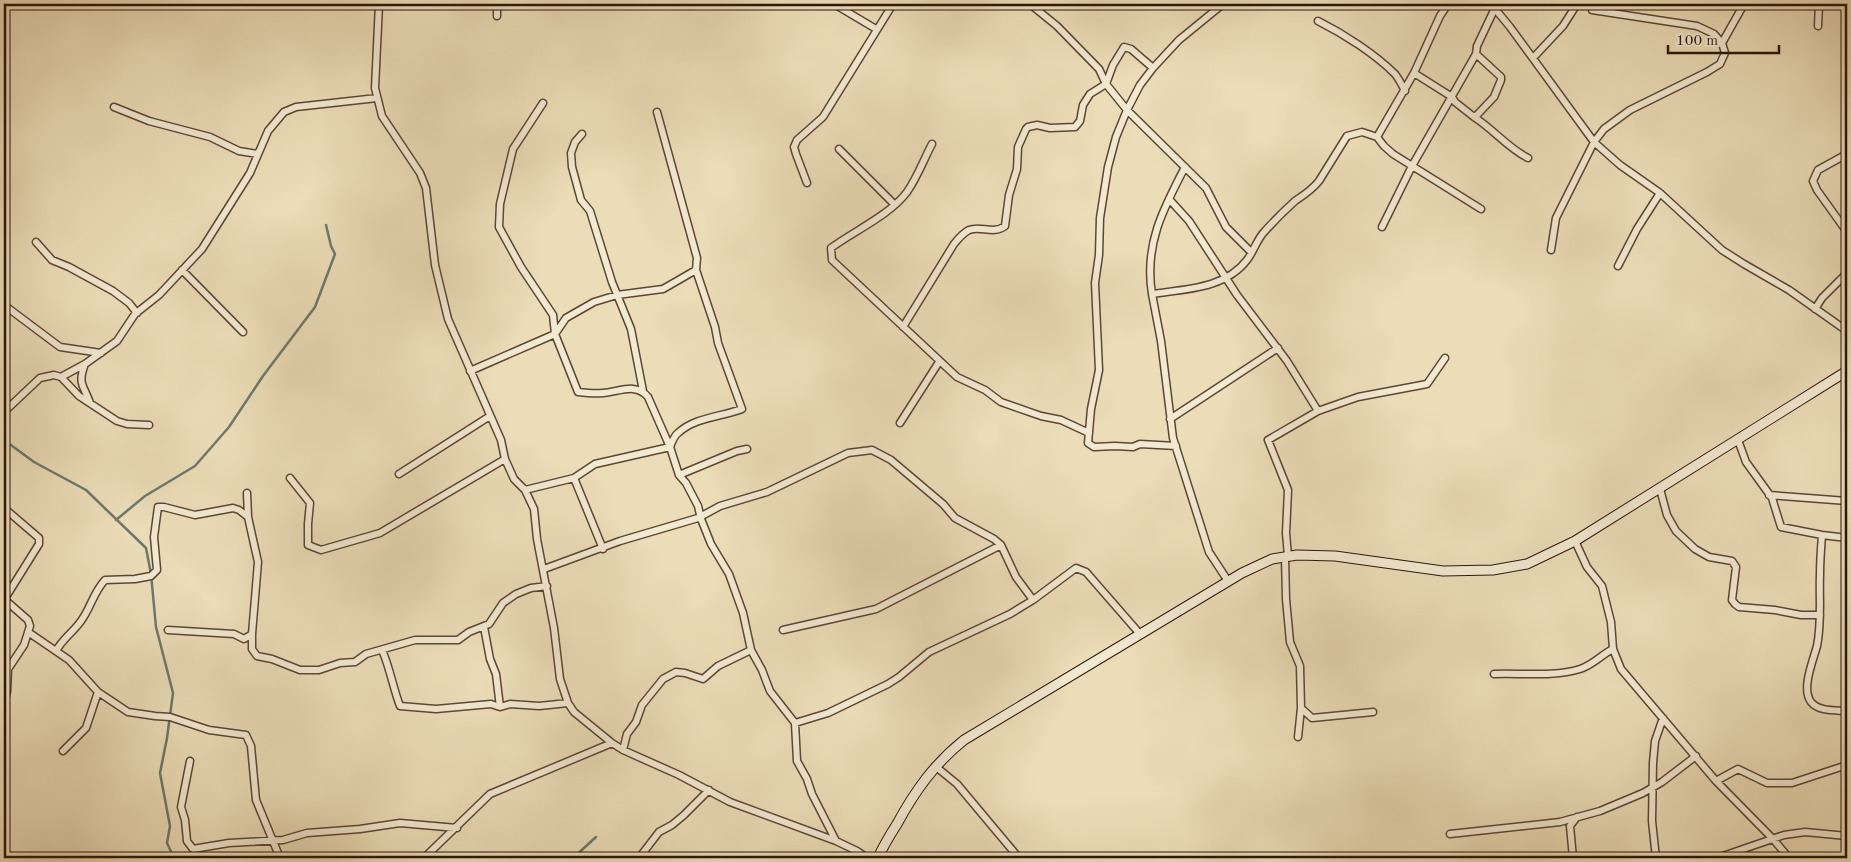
<svg xmlns="http://www.w3.org/2000/svg" width="1851" height="862" viewBox="0 0 1851 862" font-family="'Old Standard TT',serif">
<style>
.lines{fill:none;stroke-linecap:round;stroke-linejoin:round}
.stream{stroke:#6d796d;stroke-width:2.5}
.street-casing{stroke:#5c4734;stroke-width:9}
.secondary-casing{stroke:#2c1508;stroke-width:11}
.street{stroke:#f2e9d1;stroke-width:6}
.secondary{stroke:#f2e9d1;stroke-width:9}
</style>
<rect width="100%" height="100%" fill="#ebddb8"/>
<filter id="stains"><feTurbulence type="fractalNoise" baseFrequency=".004" numOctaves="4"/><feColorMatrix values="0 0 0 0 .2 0 0 0 0 .09 0 0 0 0 .02 0 0 0 .5 -.17"/></filter>
<radialGradient id="worn" r=".72"><stop offset=".6" stop-color="#630" stop-opacity="0"/><stop offset="1" stop-color="#630" stop-opacity=".3"/></radialGradient>
<g class="lines">
<path class="stream" d="M4,440L34,462L86,490L146,548L151,574L156,627L173,693L167,738L160,773L170,826L167,843L174,858
M116,520L145,496L195,466L229,427L263,376L315,307L335,254L331,246L326,225
M573,858L596,837"/>
<g class="street-casing">
<path id="street" d="M379,4L375,88L382,116L420,173L426,188L435,265L448,319L501,440L505,459L514,479L525,490L534,509L537,539L554,628L560,679L568,703L574,712L612,743L623,750L679,775L730,802L836,841L857,851L867,858
M834,4L876,29
M1030,4L1057,26L1099,69L1106,84L1127,110L1206,188L1226,227L1251,252
M1491,4L1510,27L1594,142L1620,165L1660,193L1722,250L1744,264L1789,290L1847,331
M497,16V4
M1318,21C1344,34 1375,54 1395,74C1399,79 1402,85 1405,91
M1818,26L1819,4
M1722,43L1744,4
M1533,58L1563,26L1577,4
M1414,73L1452,97L1455,102L1474,117L1477,115L1494,97L1501,80V77L1476,54L1477,46L1495,8
M543,103L513,149L500,204L499,227L521,267L553,315L555,334L578,392C586,393 595,394 603,393C619,392 636,382 648,397L670,447L679,475L686,483L698,506L701,519L711,544L729,574L743,613L751,650L762,670L770,691L795,723L797,761L807,779L812,794L836,841
M114,107L149,121L210,137L239,151L258,154
M1474,117C1493,129 1508,148 1528,158
M582,134L575,142L571,153L572,167L581,200L590,211L612,282L631,329L643,391
M1377,137L1384,146L1393,154L1481,209
M932,144C924,159 917,178 907,192C890,215 854,231 831,248L832,260L957,377L985,390L1001,402L1041,416L1061,420L1089,433
M839,149L894,204
M1847,154L1818,170L1813,181L1817,190L1847,232
M807,183L796,154L794,147L797,140L823,117L893,4
M1169,199L1189,221L1237,295L1287,361L1318,411
M1382,227L1412,166L1476,54
M36,242L52,260L69,267L113,291L129,303L137,313
M1551,250L1556,218L1594,142L1604,129L1630,110L1707,72L1720,64L1725,53L1722,43L1714,34L1697,26L1592,10
M1618,266L1637,229L1660,193
M182,270L243,332
M1152,294C1144,245 1163,209 1185,167
M4,305L60,347L101,353
M1815,309L1822,298L1847,273
M903,327L954,244C958,239 963,233 969,230C981,225 993,235 1005,226L1009,195L1017,169L1018,147L1026,129L1028,127L1037,125L1050,128L1075,127L1080,121L1083,105L1090,94L1106,84L1113,65L1124,47L1131,49L1153,68
M85,364C77,385 84,385 90,403
M470,371L555,334L566,318L594,302L617,295L663,289L696,270L697,258L657,112
M61,377L79,396L117,421L127,424L149,425
M4,412L40,378L54,375L61,377L85,364L117,341L135,314L159,295L202,249L250,173L268,131L284,112L296,107L377,98
M1170,419L1278,348
M900,423L939,362
M1738,440L1746,462L1772,498L1781,527L1822,535L1847,538
M1176,446L1140,444L1133,447L1115,446L1094,447L1088,443L1091,409L1099,370L1095,283L1099,255L1100,218L1108,167L1116,137L1127,110L1140,85L1153,68L1179,40L1223,4
M399,474L490,416
M679,475L737,451L747,449
M290,478L310,503L308,524V545L321,550L380,533L505,459
M574,478L603,549
M1660,489L1667,515L1676,531L1695,549L1709,557L1732,561L1736,567L1732,600L1735,604L1739,607L1775,610L1801,615H1820
M525,490L574,478L595,464L670,447C672,442 674,436 678,433C695,417 721,417 742,409L718,343L715,327L696,270
M247,493L248,517L258,562L252,634
M1769,495L1847,501
M4,508L39,538V544L4,600
M1822,535C1821,548 1820,561 1820,574C1819,598 1822,622 1817,646C1813,661 1801,689 1811,702C1819,712 1836,710 1847,711
M1575,541L1587,567L1602,586L1611,622L1613,649L1621,669L1716,781L1773,839L1789,858
M1288,556L1286,533L1288,490L1268,440L1318,411L1358,397L1427,384L1445,358
M1285,557L1286,599L1290,642L1300,666L1301,708L1298,737
M544,569L620,541L698,518L720,506L767,492L848,453L872,450L891,460L943,504L955,518L994,539L1001,545
M1228,581L1209,552L1173,438L1161,341L1152,294C1185,289 1225,289 1247,260C1254,251 1257,239 1265,231C1274,221 1285,210 1295,201C1304,195 1312,190 1319,181L1347,136L1362,132L1377,137L1414,73L1440,16L1448,4
M4,599L28,620L30,626L24,645L8,669L7,691L4,705
M484,627L490,659L496,674L500,707
M168,630L234,634L244,639L252,634V649L257,656L272,659L300,670H319L340,663L355,662L366,654L415,640H458L469,632L489,624L503,603L516,594L531,588L547,586
M783,630L876,609L1001,545L1016,577L1033,600
M28,632L69,660L98,692L128,712L155,716L170,717L209,730L246,735L251,746L256,800L280,858
M382,650C390,668 393,688 400,706L436,709L491,704L500,707L510,704L539,706L568,703
M56,651C63,638 76,630 83,618C92,604 94,592 105,580L135,579L151,576L157,570L154,537L158,507H164L195,515L233,508L239,510L248,517
M1494,674C1522,673 1554,677 1580,669C1593,665 1601,655 1613,649
M1301,708L1312,718L1373,712
M795,723L828,713L888,684L899,677L929,652L1010,614L1033,600L1076,568L1086,572L1140,634
M623,750L627,734L636,722L642,705L663,679L676,672L685,673L703,679L718,666L751,650
M63,751L86,728L98,692
M190,761L181,807L185,820L187,841L193,849L229,843L283,840L307,833L360,829L400,823L457,828
M935,766L957,784L1019,858
M1716,781L1738,769L1767,783H1792L1847,765
M1450,834L1560,822L1600,811L1643,793L1662,782L1696,756
M424,858L490,794L612,743
M639,858L659,832L672,825L684,815L709,790
M1573,858L1570,826L1577,817
M1656,858L1652,821L1653,763L1655,741L1663,718
M1717,858L1784,835L1805,832L1847,836"/>
</g>
<g class="secondary-casing">
<path id="secondary" d="M878,858C883,846 890,835 897,824C915,791 934,764 964,740L1242,573L1272,559L1297,555L1335,556L1443,571L1493,570L1527,564L1575,541L1847,371"/>
</g>
<use href="#street" class="street"/>
<use href="#secondary" class="secondary"/>
</g>
<rect width="1851" height="862" fill="none" stroke="#ebddb8" stroke-width="20"/>
<rect x="5" y="5" width="1841" height="852" fill="none" stroke="#2c1508" stroke-width="2.5"/>
<rect x="10" y="10" width="1831" height="842" fill="none" stroke="#2c1508"/>
<path d="M1668 45v8h111v-8" fill="none" stroke="#2c1508" stroke-width="2.5"/>
<text x="1676" y="45" font-size="15" fill="#2c1508" stroke="#f2e9d1" stroke-width="4" paint-order="stroke">100 m</text>
<rect width="100%" height="100%" filter="url(#stains)"/>
<rect width="100%" height="100%" fill="url(#worn)"/>
</svg>
